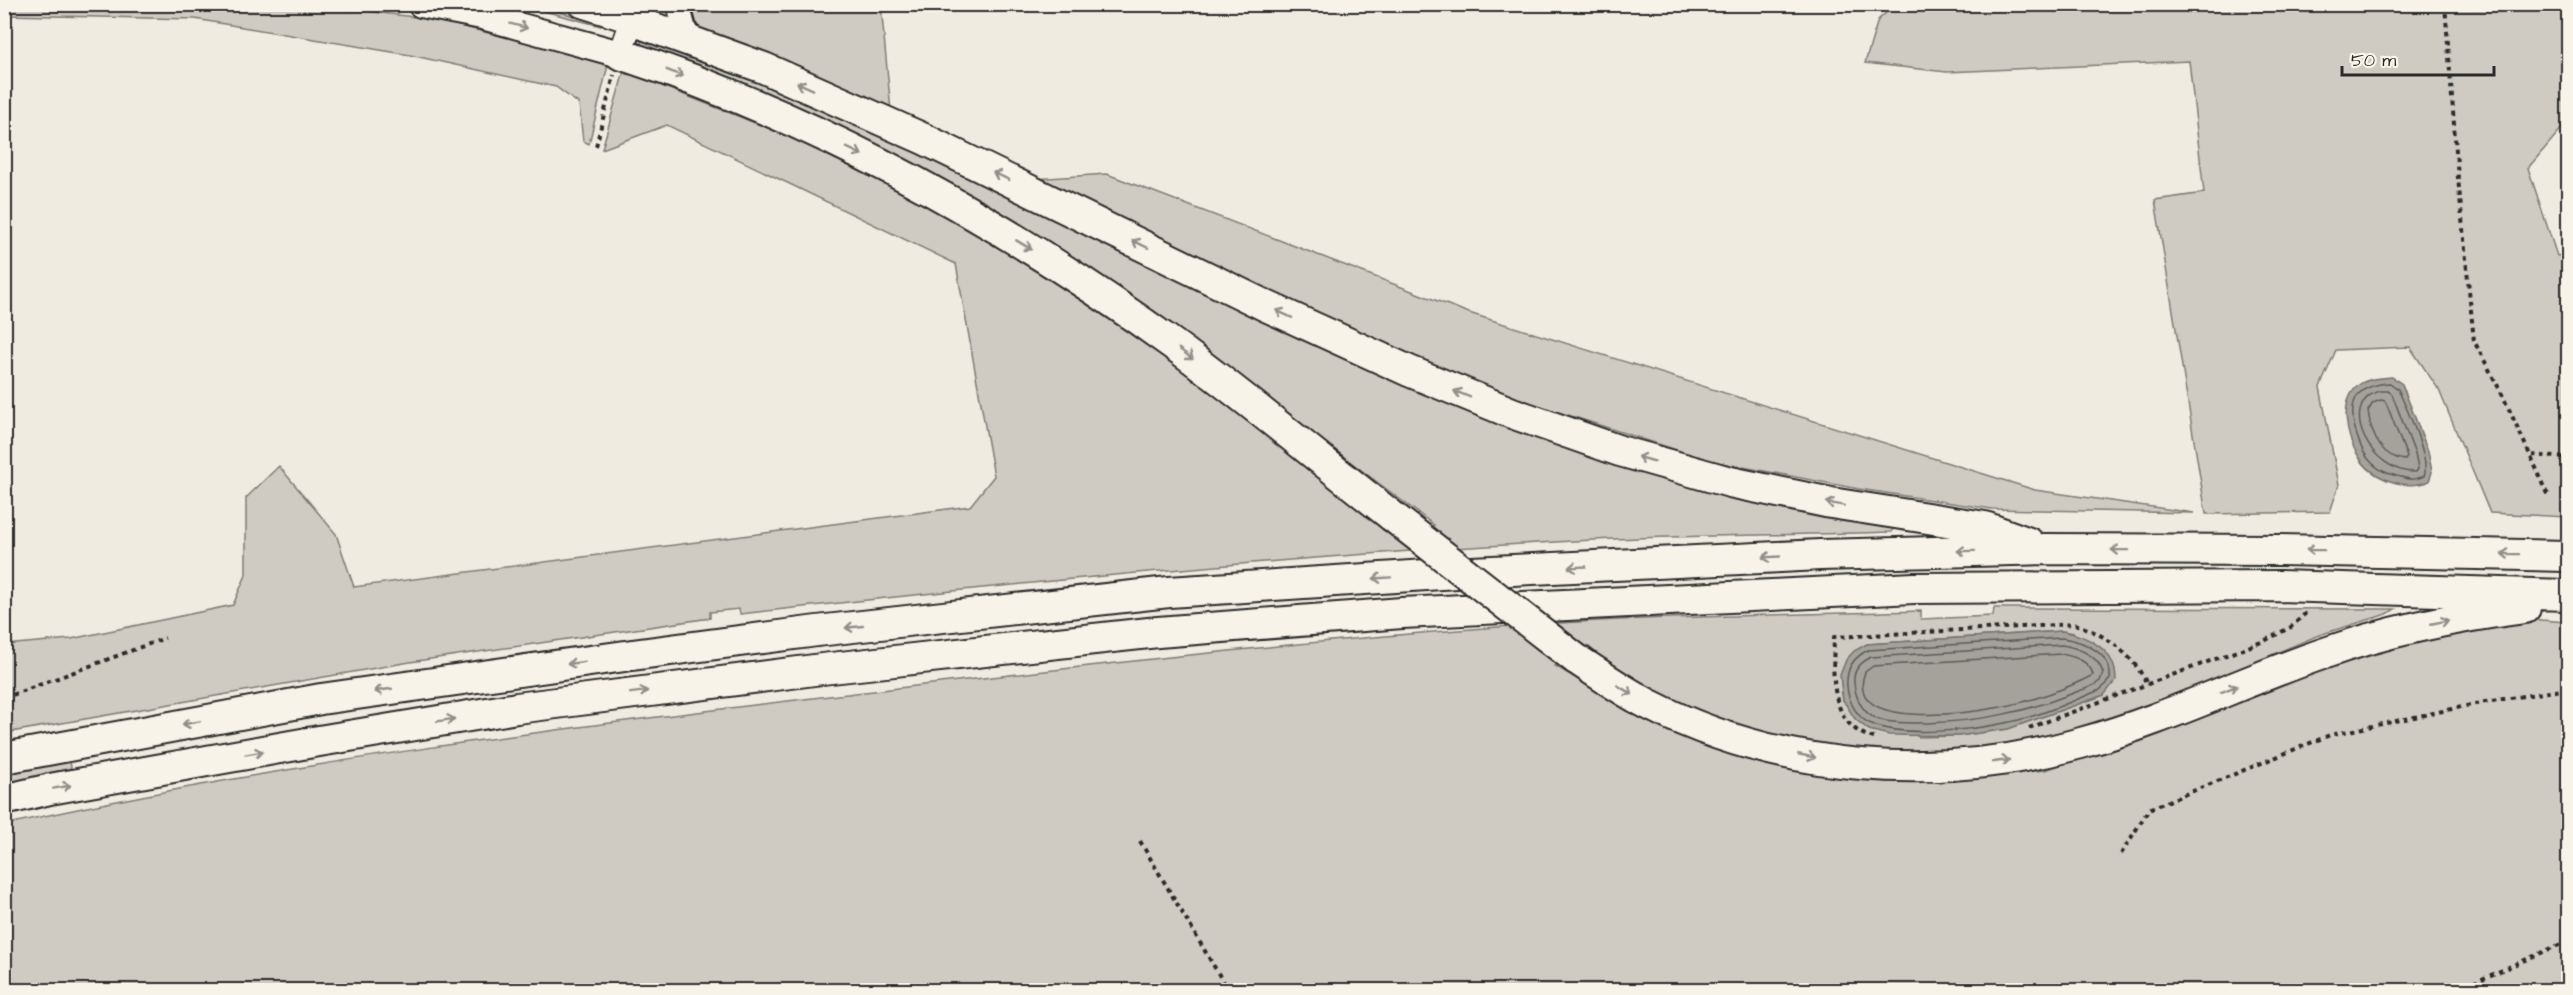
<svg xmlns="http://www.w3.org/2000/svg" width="2573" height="995" viewBox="0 0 2573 995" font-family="'Architects Daughter',sans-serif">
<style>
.green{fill:#cfcbc2;stroke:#7d7b76;stroke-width:1.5;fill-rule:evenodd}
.water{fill:#a4a29a;stroke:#74726e;stroke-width:1.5}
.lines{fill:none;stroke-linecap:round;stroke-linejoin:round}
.shore{stroke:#5b5b57;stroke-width:1.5}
.secondary-casing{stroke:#2b2b2b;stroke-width:27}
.primary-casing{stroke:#2b2b2b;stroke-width:30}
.highway-casing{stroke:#2b2b2b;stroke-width:34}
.path{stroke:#2b2b2b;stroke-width:4;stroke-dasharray:4.5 4.5;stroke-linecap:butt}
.secondary{stroke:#f7f3e8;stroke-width:22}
.primary{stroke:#f7f3e8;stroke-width:26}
.highway{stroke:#f7f3e8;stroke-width:30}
.highway-bridge-casing{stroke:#2b2b2b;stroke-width:34;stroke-linecap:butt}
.highway-bridge{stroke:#f7f3e8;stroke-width:30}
.oneway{stroke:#918f8a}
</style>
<rect width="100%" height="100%" fill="#efebe0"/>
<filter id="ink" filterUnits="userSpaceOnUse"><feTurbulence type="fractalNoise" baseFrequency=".0167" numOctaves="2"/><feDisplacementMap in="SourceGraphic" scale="12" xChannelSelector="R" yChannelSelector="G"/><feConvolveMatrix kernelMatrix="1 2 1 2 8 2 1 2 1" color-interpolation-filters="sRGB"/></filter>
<g filter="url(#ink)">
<path class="green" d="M5,4L315,5L431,19L530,43L608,65L589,144L583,141L579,104L556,87L410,55L195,19L5,15Z
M2306,4L2477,9L2568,5V121L2528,168L2557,256L2568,254V517L2490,513L2439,390L2410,347L2336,350L2320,387L2339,485L2330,512L2206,514L2155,200L2204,193L2189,61L1947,72L1865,63L1878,20L1895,5Z
M521,5H536L602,24L601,26Z
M689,5H881L891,111L710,36L697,25Z
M645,37L797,94L1363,364L1894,525L1892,532C1799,535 1706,535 1613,539C1321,553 1030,581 740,614L739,609L710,612V618L410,662L5,733V645L71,639L233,605L246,575V498L279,466L336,534L354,587L970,506L994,476L956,264L667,125L602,149L624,71L793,138L946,214L1066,287L1175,362L1390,533L1434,525L1205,352L642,46L640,39Z
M1107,174L1469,313L2035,490L2194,513L1992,509L1859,489L1711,461L1459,380L1033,179Z
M1994,608L2395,609L2387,614L2319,635L2138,711L2070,733L2010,746L1886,755L1812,744L1734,725L1681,704L1615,670L1589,647L1555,666L1652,722L1723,750L1856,778L1943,780L2045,770L2148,737L2326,658L2526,619L2568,622V990H5L4,825C279,763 559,728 838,695C1053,670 1269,644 1485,628C1630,617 1775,615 1921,611V619L1993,616ZM2062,631L2074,633L2104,695L2008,729L1958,736L1919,737L1843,700C1838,675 1844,657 1867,644Z
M70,760L71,768L5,784L4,774Z"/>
<path class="water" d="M2392,377L2402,384L2428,451L2432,472L2429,481C2406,491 2372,479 2359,457C2346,437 2338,400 2360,384C2368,378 2382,378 2392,377Z
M2062,631C2089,636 2116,650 2116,680L2104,695L2008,729L1958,736L1889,735L1869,730L1855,719L1843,700L1840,675L1846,660L1854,651L1867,644Z"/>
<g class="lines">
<path class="shore" d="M2390,383L2398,389C2406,407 2431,459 2424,476C2416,480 2410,480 2401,477C2390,474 2381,472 2373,464C2364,456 2361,447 2357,436C2347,404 2353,385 2390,383Z
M2379,391H2388L2392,394L2415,454L2418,469L2416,472C2371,474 2336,405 2379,391Z
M2381,400L2385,401L2387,405L2407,457L2405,460C2380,457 2371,434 2368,411L2373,403Z
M2062,638C2084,641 2112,653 2110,679L2100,690C2070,702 2038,717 2005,723C1972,730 1906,737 1874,725C1858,720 1848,702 1847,686C1846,668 1853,658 1868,650Z
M2062,645C2079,648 2098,655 2103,673L2100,681C2092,688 2080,690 2071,694C2023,713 1979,721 1928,723C1912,723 1893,724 1877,719C1862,713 1855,697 1854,682C1853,670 1860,663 1871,657Z
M2061,654C2073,656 2090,661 2093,675C2069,688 2029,702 2001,707C1974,712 1842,733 1865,672L1873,666Z"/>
<g class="secondary-casing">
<path id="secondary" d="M678,4L685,30L693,42
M620,54L632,20L643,4"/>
</g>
<g class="primary-casing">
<path id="primary" d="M421,4L482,16L620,54
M582,4L632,20"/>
</g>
<g class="highway-casing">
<path id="highway" d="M632,20L764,68L924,139L1264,305L1409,371L1512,413L1620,451L1730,482L1831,503L1985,527L2029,543
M620,54C818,119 1005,223 1174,345C1248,399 1319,459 1392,516
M1576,659C1599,674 1623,691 1648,704C1781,772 1938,783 2081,743C2165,720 2243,681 2325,653C2390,630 2457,617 2525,608
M4,758L321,699L632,655L817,631L1169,592L1472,572L1820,555L2046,549L2280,550L2568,556
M4,800L50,789L319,741L517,708L822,669L1158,632L1402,613L1914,588L2280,586L2568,595"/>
</g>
<path class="path" d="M2445,4L2458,178L2474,341L2501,392L2549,496
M596,146L614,75
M2532,455L2568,458
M4,698L165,638
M2029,728L2264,641L2291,627L2308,611
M1874,738C1828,726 1833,675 1834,637L2075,624C2106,635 2132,653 2147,684
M1140,841L1228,990
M2121,854L2149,809L2330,735L2485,702L2568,689
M2457,990L2568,941"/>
<use href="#secondary" class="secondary"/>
<use href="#primary" class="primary"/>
<use href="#highway" class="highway"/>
<g class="highway-bridge-casing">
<path id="highway-bridge" d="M1392,516L1576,659"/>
</g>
<use href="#highway-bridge" class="highway-bridge"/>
</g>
<defs><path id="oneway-shaft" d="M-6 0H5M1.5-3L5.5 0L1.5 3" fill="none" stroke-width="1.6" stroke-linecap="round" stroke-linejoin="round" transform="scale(1.5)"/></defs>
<g class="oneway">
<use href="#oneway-shaft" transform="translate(519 26) rotate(15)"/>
<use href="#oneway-shaft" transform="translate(675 73) rotate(21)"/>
<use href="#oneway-shaft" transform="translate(805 86) rotate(-156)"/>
<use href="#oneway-shaft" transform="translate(854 151) rotate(26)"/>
<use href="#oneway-shaft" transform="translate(1001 176) rotate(-154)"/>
<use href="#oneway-shaft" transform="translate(1140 244) rotate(-154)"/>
<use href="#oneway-shaft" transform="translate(1024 245) rotate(31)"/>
<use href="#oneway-shaft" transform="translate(1284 314) rotate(-155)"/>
<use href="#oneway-shaft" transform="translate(1186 354) rotate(37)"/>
<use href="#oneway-shaft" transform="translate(1462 394) rotate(-158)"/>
<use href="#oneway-shaft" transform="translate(1646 459) rotate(-164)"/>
<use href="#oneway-shaft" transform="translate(1835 504) rotate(-170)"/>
<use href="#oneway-shaft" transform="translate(2120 550) rotate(-179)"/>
<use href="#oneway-shaft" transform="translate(2315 550) rotate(-179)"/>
<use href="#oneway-shaft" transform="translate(1966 551) rotate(179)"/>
<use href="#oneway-shaft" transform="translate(2510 554) rotate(-179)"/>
<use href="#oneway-shaft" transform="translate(1771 557) rotate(177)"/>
<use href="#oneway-shaft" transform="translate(1577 567) rotate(177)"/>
<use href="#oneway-shaft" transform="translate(1382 578) rotate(176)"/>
<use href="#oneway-shaft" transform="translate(2440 622) rotate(-11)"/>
<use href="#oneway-shaft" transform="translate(854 627) rotate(174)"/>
<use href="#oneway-shaft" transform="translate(576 663) rotate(172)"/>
<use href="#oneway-shaft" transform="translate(2229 689) rotate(-22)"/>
<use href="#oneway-shaft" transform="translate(383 690) rotate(172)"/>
<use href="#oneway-shaft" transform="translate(1625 690) rotate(31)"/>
<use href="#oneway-shaft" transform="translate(639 692) rotate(-7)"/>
<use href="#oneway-shaft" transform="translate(446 720) rotate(-9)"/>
<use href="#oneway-shaft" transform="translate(191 723) rotate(170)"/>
<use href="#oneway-shaft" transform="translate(254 753) rotate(-10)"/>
<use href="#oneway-shaft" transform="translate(1807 756) rotate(11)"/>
<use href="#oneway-shaft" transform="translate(2001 761) rotate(-8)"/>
<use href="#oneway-shaft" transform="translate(62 787) rotate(-10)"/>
</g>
</g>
<rect width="2573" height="995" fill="none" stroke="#f7f3e8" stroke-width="24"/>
<rect x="12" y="12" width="2549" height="971" fill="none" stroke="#2b2b2b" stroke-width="2" filter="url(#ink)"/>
<path d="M2342 66v9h152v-9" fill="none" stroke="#2b2b2b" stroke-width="3"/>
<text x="2351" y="66" font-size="18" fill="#2b2b2b" stroke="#f7f3e8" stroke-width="4.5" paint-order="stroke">50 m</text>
</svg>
